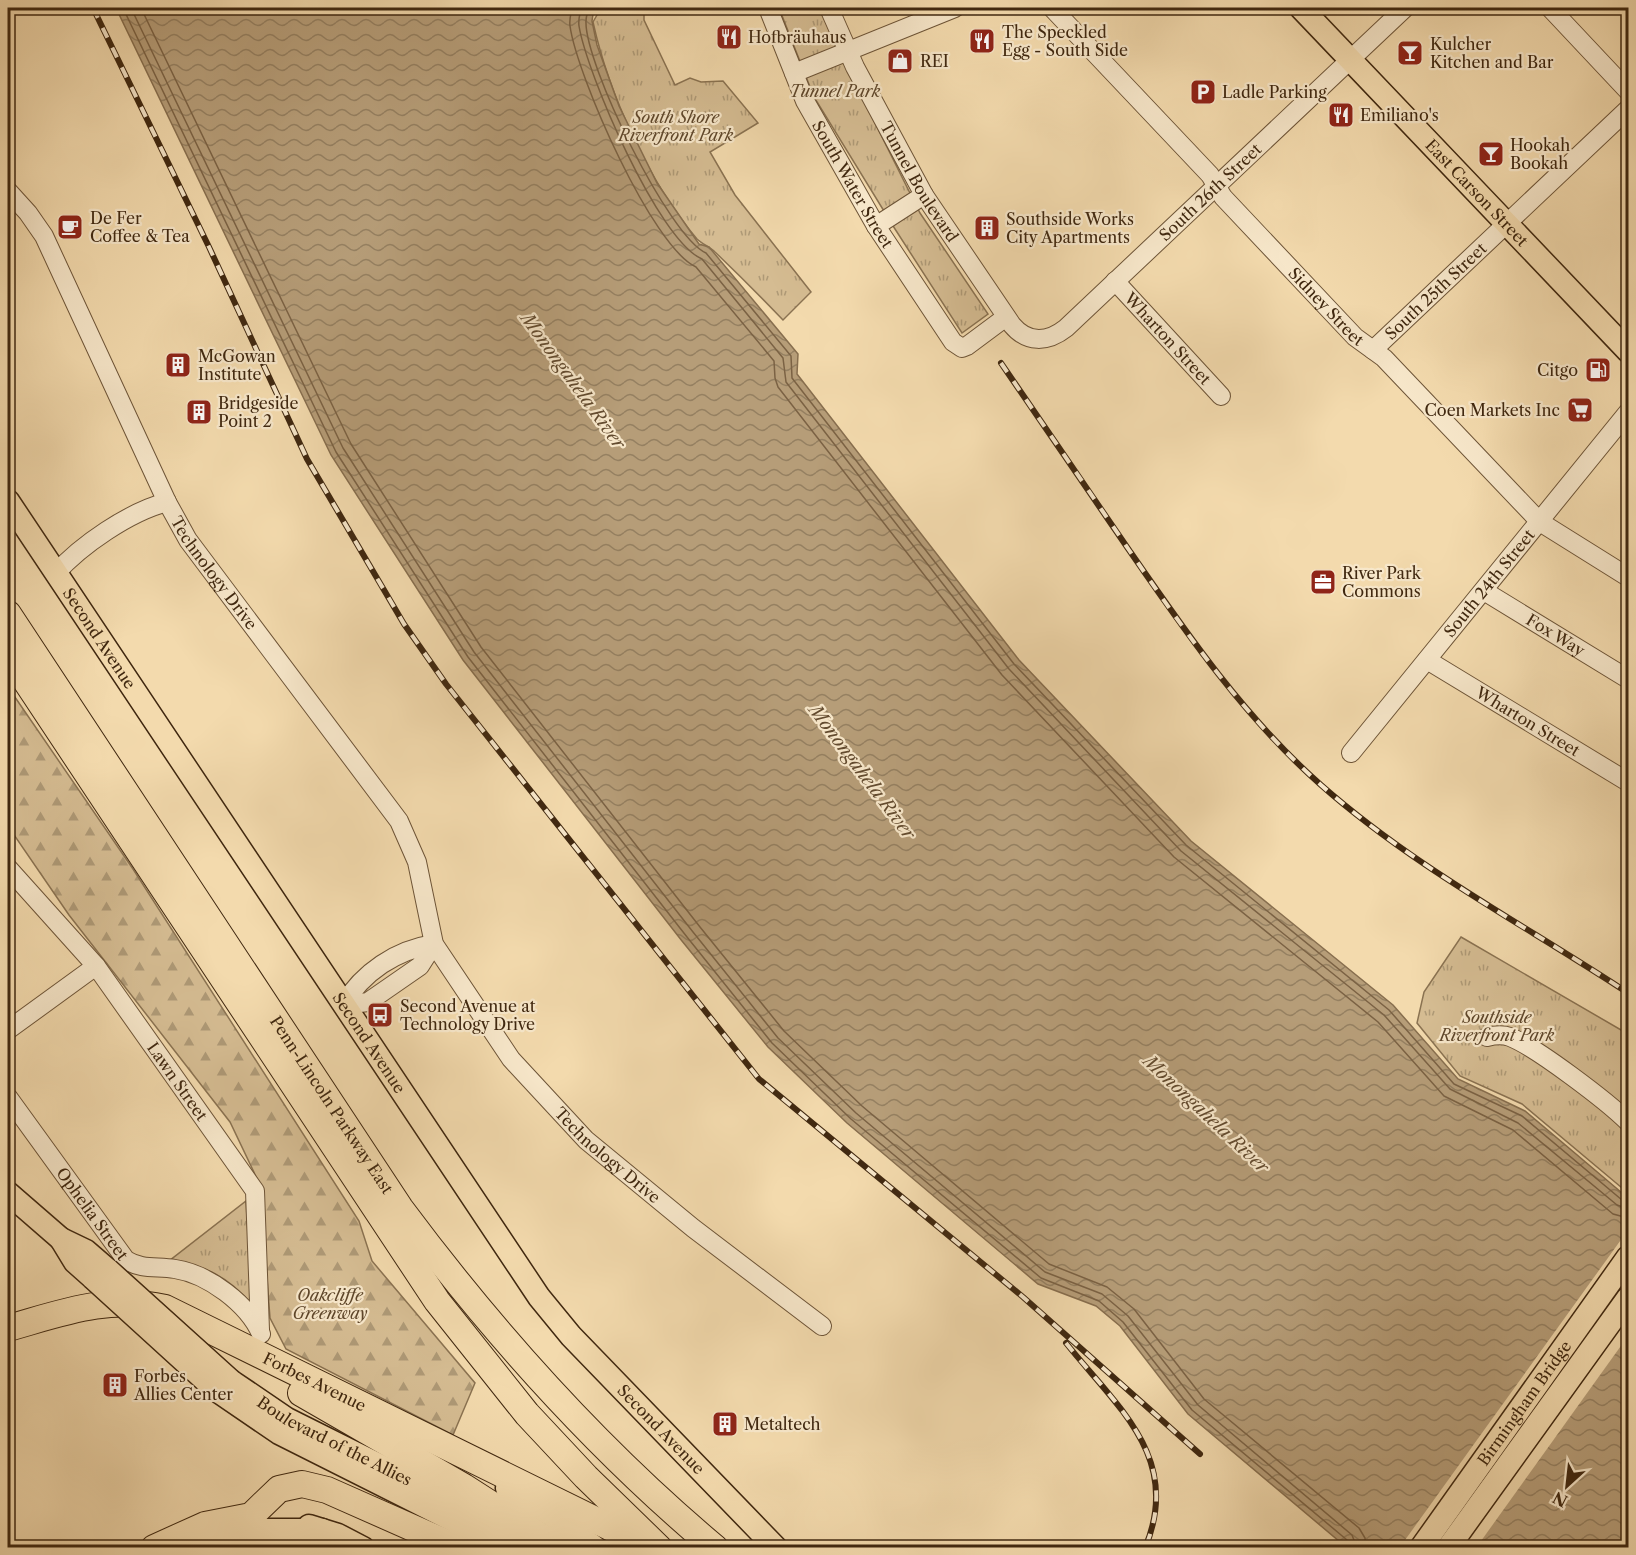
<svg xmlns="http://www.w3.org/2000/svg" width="1636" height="1555" viewBox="0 0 1636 1555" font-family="'Libre Caslon Text',serif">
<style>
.forest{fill:url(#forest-firs);stroke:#8a7251;stroke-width:1.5}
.park{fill:url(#park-tufts);stroke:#8a7251;stroke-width:1.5}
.water{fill:url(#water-waves);stroke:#876e4e;stroke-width:1.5}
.pier{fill:#f3daad}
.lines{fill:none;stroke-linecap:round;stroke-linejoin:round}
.shore{stroke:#7b6244;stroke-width:1.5}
.minor-casing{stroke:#6d5437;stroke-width:20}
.major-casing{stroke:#402810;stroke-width:25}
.highway-casing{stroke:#402810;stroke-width:28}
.minor{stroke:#f7e7ca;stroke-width:18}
.major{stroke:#f3daad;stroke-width:22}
.highway{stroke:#f3daad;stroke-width:26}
.rail-casing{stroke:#402810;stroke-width:6}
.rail{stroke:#f7e7ca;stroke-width:4;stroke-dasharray:11;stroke-linecap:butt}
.major-bridge-casing{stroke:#402810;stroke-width:25;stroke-linecap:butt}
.major-bridge{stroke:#f3daad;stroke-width:22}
.labels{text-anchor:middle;stroke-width:4.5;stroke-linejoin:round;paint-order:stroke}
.poi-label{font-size:16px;fill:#402810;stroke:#f7e7ca;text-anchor:start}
.park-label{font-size:16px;font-style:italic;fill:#5e462a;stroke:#f7e7ca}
.street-label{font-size:16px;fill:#402810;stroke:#f7e7ca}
.water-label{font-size:18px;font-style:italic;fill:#634b2f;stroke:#f7e7ca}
</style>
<defs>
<pattern id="forest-firs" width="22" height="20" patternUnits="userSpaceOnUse" patternTransform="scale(1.5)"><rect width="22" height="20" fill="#d5bc92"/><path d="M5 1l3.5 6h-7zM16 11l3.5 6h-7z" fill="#ae9976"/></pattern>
<pattern id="park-tufts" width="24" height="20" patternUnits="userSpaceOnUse" patternTransform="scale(1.5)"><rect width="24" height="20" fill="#d5bc92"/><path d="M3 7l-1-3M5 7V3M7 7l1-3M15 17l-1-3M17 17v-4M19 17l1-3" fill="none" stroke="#ae9976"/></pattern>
<pattern id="water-waves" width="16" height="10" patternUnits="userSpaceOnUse" patternTransform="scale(1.5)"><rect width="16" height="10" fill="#b69d78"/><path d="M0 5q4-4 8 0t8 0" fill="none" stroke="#958061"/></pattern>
</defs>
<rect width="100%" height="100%" fill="#f3daad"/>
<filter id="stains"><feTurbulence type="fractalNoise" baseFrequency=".00333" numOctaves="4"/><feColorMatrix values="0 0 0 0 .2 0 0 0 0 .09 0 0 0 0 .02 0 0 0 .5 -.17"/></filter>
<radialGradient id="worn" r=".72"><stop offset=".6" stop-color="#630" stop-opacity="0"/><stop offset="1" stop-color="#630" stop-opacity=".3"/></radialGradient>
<path class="forest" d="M8,687L133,869L359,1221L372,1261L475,1383L453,1435L286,1349L270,1318L260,1185L230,1122L69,915L12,832L8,821Z"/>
<path class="park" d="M601,8H644V20L675,85L690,78L701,82L723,81L758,123L710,152L735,195L811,292L783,320C761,297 738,274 715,252C710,247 702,244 697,239C649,182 609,95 593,22Z
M779,8H822L845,63L920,213L988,314L962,333L895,229L814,97Z
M1461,937L1628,1034V1193L1522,1104L1460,1076L1417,1023L1424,992Z
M246,1201L252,1305C230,1278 204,1264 169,1261Z"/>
<path class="water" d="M116,8H594L592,21L597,45L619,106L657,183L699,244L709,247L798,354L797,374L1019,660L1191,841L1393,1005L1458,1079L1525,1111L1628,1198V1547H1346L1188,1414L1120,1326L1096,1306L1038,1284L847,1123L768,1047L682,941L463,660L331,455Z"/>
<path class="pier" d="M1628,1230V1336L1476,1548L1400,1547Z"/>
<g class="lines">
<path class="shore" d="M123,8L336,452L468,657L687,937L772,1043L851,1119L1041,1278L1099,1301L1123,1322L1192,1410L1347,1540L1350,1548
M131,8L343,448L474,652L693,932L778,1038L856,1113L1045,1272L1102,1294L1128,1316L1198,1405L1352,1535L1357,1548
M141,8L351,444L481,647L700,927L784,1031L862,1106L1049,1264L1107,1287L1134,1309L1204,1399L1359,1528L1365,1538L1366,1548
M572,8C571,14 569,19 570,26C577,76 652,247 696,267L774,361L775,378L778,387L1002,675L1174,857L1378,1022L1444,1096L1513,1130L1613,1214L1628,1218
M581,8C580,14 578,19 579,26C587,74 658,240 702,259L783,358L786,382L1009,669L1181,851L1384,1015L1450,1089L1518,1123L1617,1205L1628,1209
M588,8C588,12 586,16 586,21C584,63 669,237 706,253L791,356L792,378L1014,664L1186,845L1389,1010L1454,1084L1522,1116L1622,1200L1628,1201"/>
<g class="minor-casing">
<g id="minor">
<path id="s1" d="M768,8L805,101L876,226L953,342L962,348L967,346L1006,317"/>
<path id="s2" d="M829,8L855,67L924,195L1012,325C1027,343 1047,343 1066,328L1405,8"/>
<path id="s3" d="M1052,8L1210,175L1223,197L1355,337L1384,358L1540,522L1628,577"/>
<path d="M1550,8L1628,91"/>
<path d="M794,73L955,8"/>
<path id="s4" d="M8,191L28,213L44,236L167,502L188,540L399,821L417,862L434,944L511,1059L586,1140L693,1228L822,1326"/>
<path d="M876,226L924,195"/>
<path id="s5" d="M1115,281L1221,396"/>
<path id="s6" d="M1373,350L1628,109"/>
<path d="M55,574C81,545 129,512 167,502"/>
<path id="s7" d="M1484,591L1628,679"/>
<path id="s8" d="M1427,660L1628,782"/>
<path id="s9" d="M1351,753L1628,412"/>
<path id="s10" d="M8,868L96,966L255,1191L260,1330"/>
<path d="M343,1005L368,1002L420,966L434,944"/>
<path d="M343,1005C363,972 396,950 434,944"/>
<path d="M8,1030L96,966"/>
<path d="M1487,1037C1495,1035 1502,1034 1510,1037C1536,1047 1608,1102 1628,1122"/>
<path id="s11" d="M8,1097L126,1260C142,1270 157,1266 175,1269C208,1274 248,1304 261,1334"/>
</g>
</g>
<g class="major-casing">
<g id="major">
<path id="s12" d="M1301,8L1628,351"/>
<path id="s13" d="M8,501L539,1297L571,1336L776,1548"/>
<path d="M8,1193L61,1239L86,1251L108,1270"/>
<path d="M61,1239L75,1262L93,1278"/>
<path id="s14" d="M231,1381L287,1419L529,1540"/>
<path d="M216,1390L279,1433L508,1548"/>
<path d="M507,1488L551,1515L596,1548"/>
<path d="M309,1526L338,1535L363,1548"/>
<path d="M198,1539L246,1530H322"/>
<path id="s15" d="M1421,1548L1628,1257"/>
<path d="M1448,1548L1628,1298"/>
</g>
</g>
<g class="highway-casing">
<g id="highway">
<path id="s16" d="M8,614L400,1208C493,1333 595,1447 715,1548"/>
<path d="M8,654L437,1301L527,1414L586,1477L659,1548"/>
<path id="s17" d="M8,1328C62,1313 107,1295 165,1308L642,1543"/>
<path d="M301,1393L464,1487L559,1548"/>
<path d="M154,1548L205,1525L251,1516L279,1489L302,1484L327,1490L458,1548"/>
</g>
</g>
<use href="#minor" class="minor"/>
<use href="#major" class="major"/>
<use href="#highway" class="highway"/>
<g class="rail-casing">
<path id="rail" d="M93,8L209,247L307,459L404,624L446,684L759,1079L1023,1297L1200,1454
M1001,363C1044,426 1087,488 1129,550C1187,634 1244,717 1321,785C1415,868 1525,925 1628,993
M1066,1343C1117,1407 1183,1458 1145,1548"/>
</g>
<use href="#rail" class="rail"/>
<g class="major-bridge-casing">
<path id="major-bridge" d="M108,1270L231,1381
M93,1278L216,1390"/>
</g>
<use href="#major-bridge" class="major-bridge"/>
</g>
<defs>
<g id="restaurant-square" transform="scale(1.35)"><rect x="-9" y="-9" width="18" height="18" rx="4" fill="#8f2418" stroke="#f7e7ca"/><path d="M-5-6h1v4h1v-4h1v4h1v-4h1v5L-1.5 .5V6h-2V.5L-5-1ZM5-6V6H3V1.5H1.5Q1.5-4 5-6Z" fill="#fff"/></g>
<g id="bar-square" transform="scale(1.35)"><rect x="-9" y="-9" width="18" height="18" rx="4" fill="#8f2418" stroke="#f7e7ca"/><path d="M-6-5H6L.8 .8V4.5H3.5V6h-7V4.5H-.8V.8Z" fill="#fff"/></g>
<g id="shop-square" transform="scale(1.35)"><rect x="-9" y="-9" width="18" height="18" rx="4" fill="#8f2418" stroke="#f7e7ca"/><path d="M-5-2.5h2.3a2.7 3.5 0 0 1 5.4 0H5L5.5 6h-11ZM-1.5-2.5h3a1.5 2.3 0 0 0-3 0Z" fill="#fff"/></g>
<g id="parking-square" transform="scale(1.35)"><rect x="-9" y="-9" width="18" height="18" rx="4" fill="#8f2418" stroke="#f7e7ca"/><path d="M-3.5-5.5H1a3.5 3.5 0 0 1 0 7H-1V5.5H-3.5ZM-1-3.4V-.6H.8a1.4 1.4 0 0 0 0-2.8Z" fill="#fff"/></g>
<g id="cafe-square" transform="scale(1.35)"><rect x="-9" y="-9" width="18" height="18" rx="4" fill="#8f2418" stroke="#f7e7ca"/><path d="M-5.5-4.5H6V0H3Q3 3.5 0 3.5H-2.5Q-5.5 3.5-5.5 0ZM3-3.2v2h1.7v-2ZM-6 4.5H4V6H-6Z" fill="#fff"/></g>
<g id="building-square" transform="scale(1.35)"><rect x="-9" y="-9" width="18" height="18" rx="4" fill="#8f2418" stroke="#f7e7ca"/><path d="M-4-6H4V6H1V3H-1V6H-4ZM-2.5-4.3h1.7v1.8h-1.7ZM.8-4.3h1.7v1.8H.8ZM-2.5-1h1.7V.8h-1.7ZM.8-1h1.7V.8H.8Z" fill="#fff"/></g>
<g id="fuel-square" transform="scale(1.35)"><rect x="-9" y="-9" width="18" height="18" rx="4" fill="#8f2418" stroke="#f7e7ca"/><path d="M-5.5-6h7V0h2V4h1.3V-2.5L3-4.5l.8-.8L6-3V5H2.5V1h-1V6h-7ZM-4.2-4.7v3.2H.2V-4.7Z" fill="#fff"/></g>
<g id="supermarket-square" transform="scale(1.35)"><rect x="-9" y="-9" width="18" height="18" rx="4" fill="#8f2418" stroke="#f7e7ca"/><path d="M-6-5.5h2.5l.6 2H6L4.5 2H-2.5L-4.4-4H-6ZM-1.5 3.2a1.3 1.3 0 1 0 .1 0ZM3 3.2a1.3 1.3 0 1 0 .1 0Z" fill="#fff"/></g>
<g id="office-square" transform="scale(1.35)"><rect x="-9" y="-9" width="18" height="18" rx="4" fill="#8f2418" stroke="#f7e7ca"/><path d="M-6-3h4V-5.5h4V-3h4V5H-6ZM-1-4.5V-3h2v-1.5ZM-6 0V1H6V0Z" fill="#fff"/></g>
<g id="bus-square" transform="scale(1.35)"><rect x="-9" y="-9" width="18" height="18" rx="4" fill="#8f2418" stroke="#f7e7ca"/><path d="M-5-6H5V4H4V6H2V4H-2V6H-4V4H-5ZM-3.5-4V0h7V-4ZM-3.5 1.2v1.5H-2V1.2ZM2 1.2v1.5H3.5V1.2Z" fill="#fff"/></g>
</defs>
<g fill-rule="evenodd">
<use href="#restaurant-square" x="729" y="37"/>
<use href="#restaurant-square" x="982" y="41"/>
<use href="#bar-square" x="1410" y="53"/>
<use href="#shop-square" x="900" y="61"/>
<use href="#parking-square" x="1203" y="92"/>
<use href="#restaurant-square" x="1341" y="115"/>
<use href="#bar-square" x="1491" y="154"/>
<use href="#cafe-square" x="70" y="227"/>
<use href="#building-square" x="987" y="228"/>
<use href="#building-square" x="178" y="365"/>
<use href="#fuel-square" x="1598" y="370"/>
<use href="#supermarket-square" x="1580" y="410"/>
<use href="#building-square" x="199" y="412"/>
<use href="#office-square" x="1323" y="582"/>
<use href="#bus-square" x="380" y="1015"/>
<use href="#building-square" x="115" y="1385"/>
<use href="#building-square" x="725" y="1424"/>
</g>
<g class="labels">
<g class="poi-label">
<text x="1002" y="38">The Speckled<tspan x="1002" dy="18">Egg - South Side</tspan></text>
<text x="748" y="43">Hofbräuhaus</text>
<text x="1430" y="50">Kulcher<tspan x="1430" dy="18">Kitchen and Bar</tspan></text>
<text x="920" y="67">REI</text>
<text x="1222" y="98">Ladle Parking</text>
<text x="1360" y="121">Emiliano's</text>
<text x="1510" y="151">Hookah<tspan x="1510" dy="18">Bookah</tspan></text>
<text x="90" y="224">De Fer<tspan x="90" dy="18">Coffee &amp; Tea</tspan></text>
<text x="1006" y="225">Southside Works<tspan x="1006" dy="18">City Apartments</tspan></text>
<text x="198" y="362">McGowan<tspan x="198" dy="18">Institute</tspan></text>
<text x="1578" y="376" text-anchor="end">Citgo</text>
<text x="218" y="409">Bridgeside<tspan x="218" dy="18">Point 2</tspan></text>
<text x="1560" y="416" text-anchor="end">Coen Markets Inc</text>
<text x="1342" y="579">River Park<tspan x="1342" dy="18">Commons</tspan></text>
<text x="400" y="1012">Second Avenue at<tspan x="400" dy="18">Technology Drive</tspan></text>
<text x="134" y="1382">Forbes<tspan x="134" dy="18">Allies Center</tspan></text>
<text x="744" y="1430">Metaltech</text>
</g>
<g class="park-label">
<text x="835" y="97">Tunnel Park</text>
<text x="676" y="123">South Shore<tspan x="676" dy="18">Riverfront Park</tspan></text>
<text x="1497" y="1023">Southside<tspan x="1497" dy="18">Riverfront Park</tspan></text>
<text x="330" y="1301">Oakcliffe<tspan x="330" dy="18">Greenway</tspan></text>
</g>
<g class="street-label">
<text dy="6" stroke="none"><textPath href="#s2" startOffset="196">Tunnel Boulevard</textPath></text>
<text dy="6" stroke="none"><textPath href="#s1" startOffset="196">South Water Street</textPath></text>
<text dy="6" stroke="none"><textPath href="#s2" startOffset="626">South 26th Street</textPath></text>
<text dy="6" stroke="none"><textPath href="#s12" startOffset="255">East Carson Street</textPath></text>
<text dy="6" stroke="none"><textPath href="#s6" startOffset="86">South 25th Street</textPath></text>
<text dy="6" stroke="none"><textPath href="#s3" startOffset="406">Sidney Street</textPath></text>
<text dy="6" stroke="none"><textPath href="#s5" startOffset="78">Wharton Street</textPath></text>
<text dy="6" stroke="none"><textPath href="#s4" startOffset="436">Technology Drive</textPath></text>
<text dy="6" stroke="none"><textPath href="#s9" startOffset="219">South 24th Street</textPath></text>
<text dy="6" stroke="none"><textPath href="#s7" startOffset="84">Fox Way</textPath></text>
<text dy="6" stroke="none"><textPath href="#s13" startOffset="165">Second Avenue</textPath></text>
<text dy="6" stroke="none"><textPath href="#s8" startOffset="118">Wharton Street</textPath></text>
<text dy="6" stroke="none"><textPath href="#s13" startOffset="651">Second Avenue</textPath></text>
<text dy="6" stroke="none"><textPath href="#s10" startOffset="273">Lawn Street</textPath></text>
<text dy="6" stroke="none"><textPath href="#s16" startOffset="588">Penn-Lincoln Parkway East</textPath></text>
<text dy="6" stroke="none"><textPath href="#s4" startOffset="1149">Technology Drive</textPath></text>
<text dy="6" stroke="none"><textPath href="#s11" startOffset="144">Ophelia Street</textPath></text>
<text dy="6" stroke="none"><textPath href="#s17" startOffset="327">Forbes Avenue</textPath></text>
<text dy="6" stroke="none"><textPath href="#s15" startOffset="178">Birmingham Bridge</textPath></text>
<text dy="6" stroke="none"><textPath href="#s13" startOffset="1137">Second Avenue</textPath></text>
<text dy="6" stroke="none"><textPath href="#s14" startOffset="120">Boulevard of the Allies</textPath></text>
</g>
<g class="water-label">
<text transform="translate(573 381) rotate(54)" y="6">Monongahela River</text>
<text transform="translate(862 772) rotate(53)" y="6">Monongahela River</text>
<text transform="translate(1206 1114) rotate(43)" y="6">Monongahela River</text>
</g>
</g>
<rect width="1636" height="1555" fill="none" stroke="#f3daad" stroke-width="30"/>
<rect x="9" y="9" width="1618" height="1537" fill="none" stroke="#402810" stroke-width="3"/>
<rect x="15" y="15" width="1606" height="1525" fill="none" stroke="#402810" stroke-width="1.5"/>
<g transform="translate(1567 1486) rotate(207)" stroke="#f7e7ca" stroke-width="4.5" paint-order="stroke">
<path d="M0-4.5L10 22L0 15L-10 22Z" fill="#402810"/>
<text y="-9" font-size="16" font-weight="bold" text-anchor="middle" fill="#402810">N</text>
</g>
<rect width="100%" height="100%" filter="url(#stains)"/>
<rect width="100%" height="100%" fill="url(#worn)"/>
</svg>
